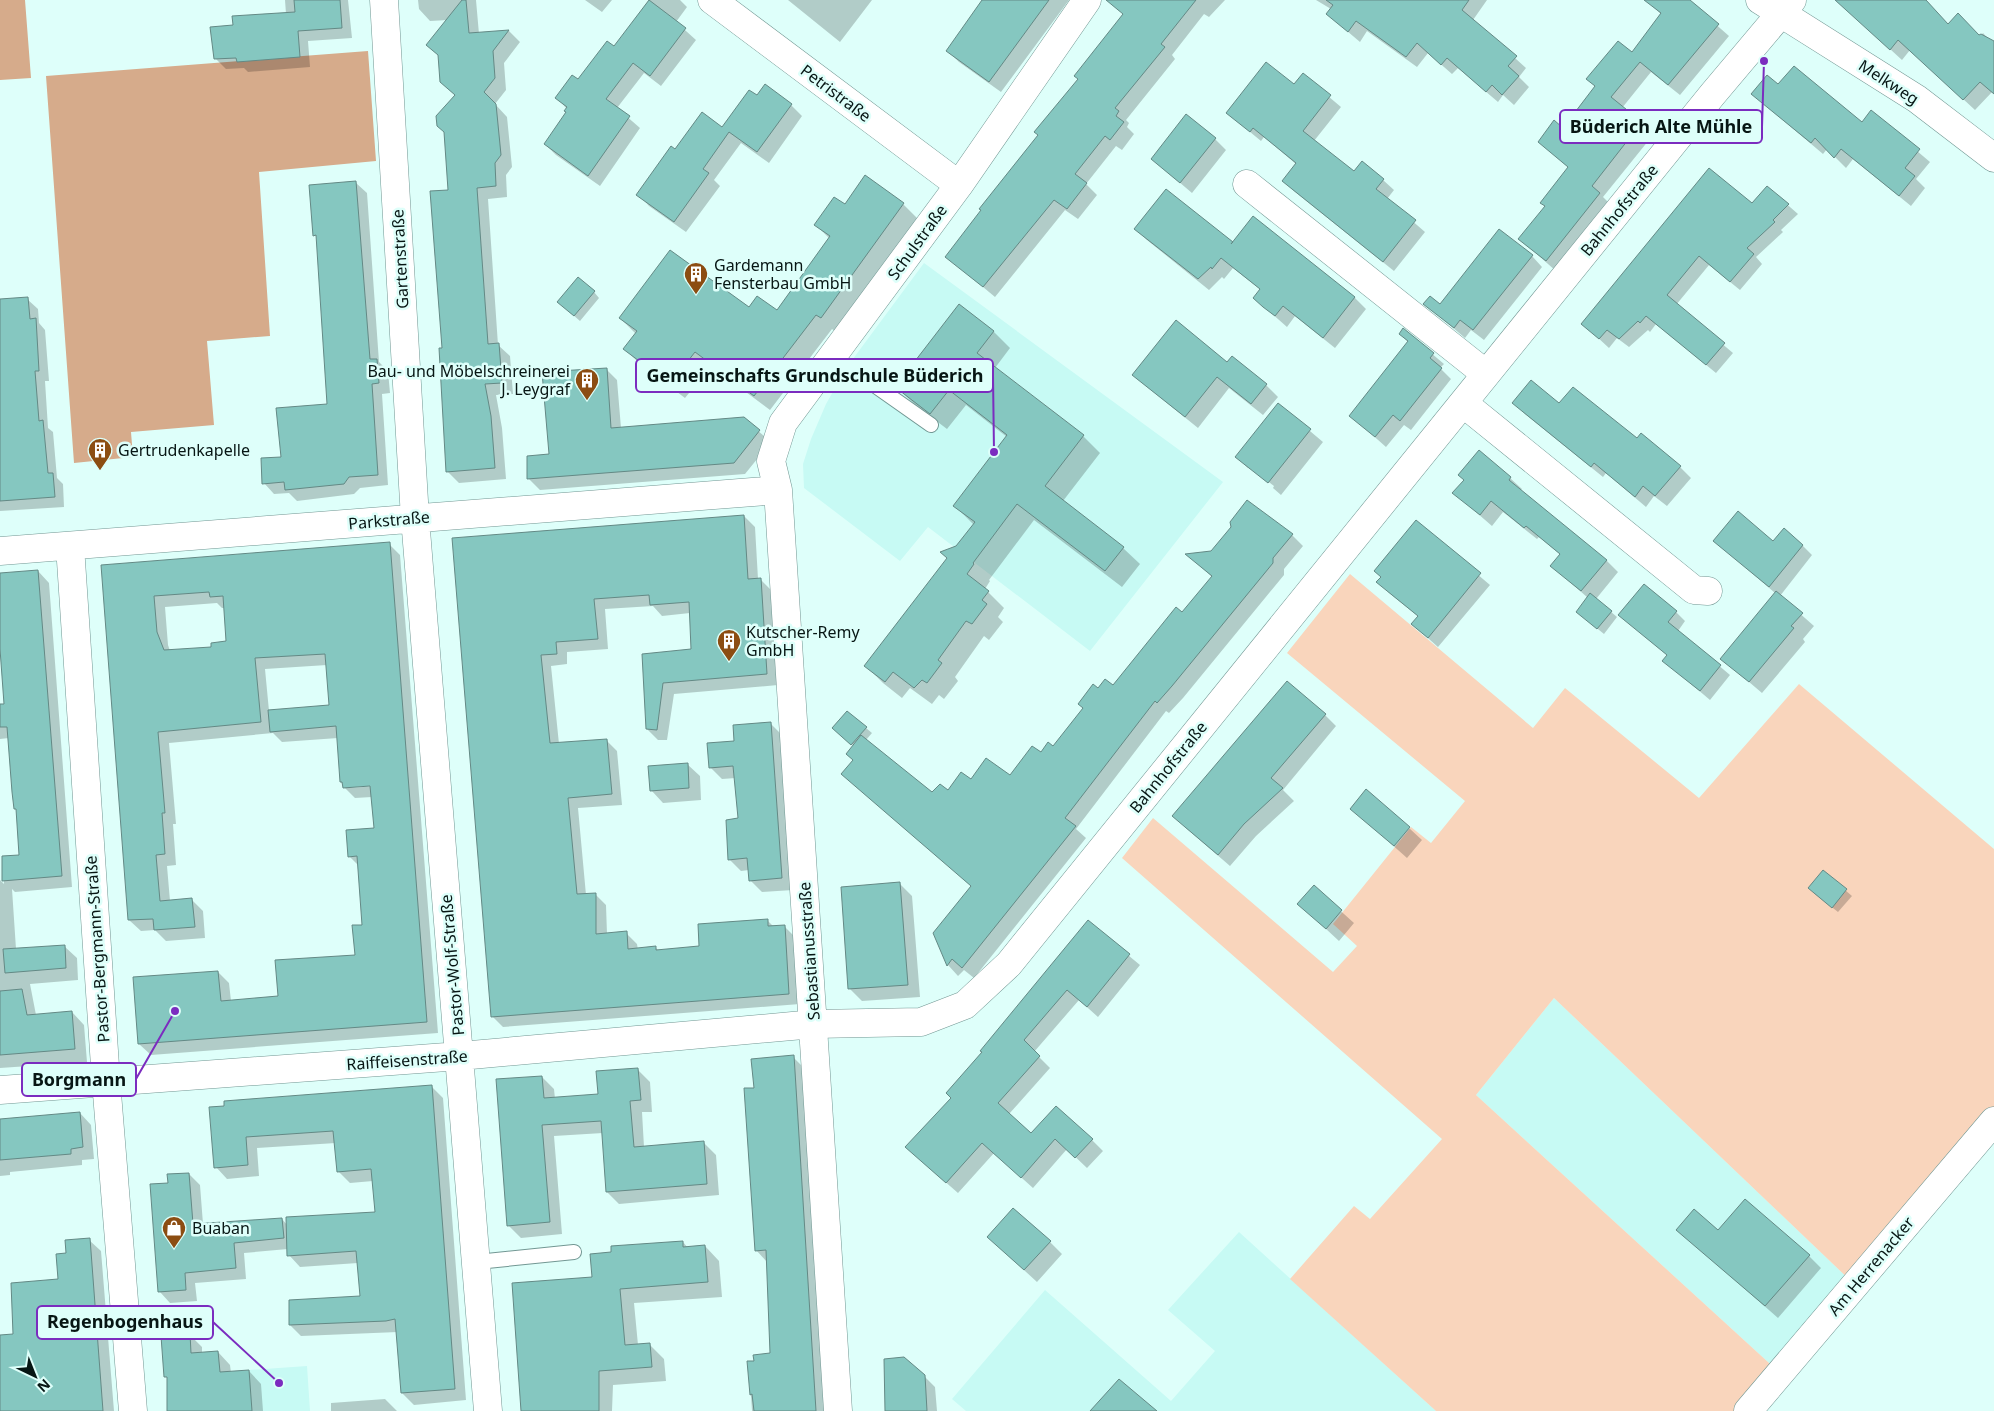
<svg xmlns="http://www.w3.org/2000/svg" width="1994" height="1411" viewBox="0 0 1994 1411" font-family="'Noto Sans',sans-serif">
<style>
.built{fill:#c7faf4}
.green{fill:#f9d5bc}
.forest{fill:#d6ab8b}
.shadow{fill:#0003;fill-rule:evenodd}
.building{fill:#85c7c0;stroke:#648985;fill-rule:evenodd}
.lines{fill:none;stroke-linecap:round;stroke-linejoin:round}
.lane-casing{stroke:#729793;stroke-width:16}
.street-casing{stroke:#729793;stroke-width:29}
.lane{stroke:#fff;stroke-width:14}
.street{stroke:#fff;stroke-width:28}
.labels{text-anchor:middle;stroke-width:5;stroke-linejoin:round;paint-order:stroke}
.street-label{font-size:16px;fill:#071614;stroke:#defffa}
.poi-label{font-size:16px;fill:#071614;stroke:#defffa;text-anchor:start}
.leader{fill:none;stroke:#7b2cbf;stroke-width:2}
.callout-dot{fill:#7b2cbf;stroke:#defffa;stroke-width:2}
.callout{fill:#defffa;stroke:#7b2cbf;stroke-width:2}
.callout-label{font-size:18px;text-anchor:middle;font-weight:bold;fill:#071614}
</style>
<rect width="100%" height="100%" fill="#defffa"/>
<path class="built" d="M924,263L1223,482L1090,651L928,527L900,561L804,488L803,464L811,439L826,404L847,367Z
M1554,998L1855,1285L1780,1373L1476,1095Z
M1239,1232L1436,1411H966L952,1399L1045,1290L1171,1401L1215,1351L1168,1310Z
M307,1366L310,1411H252L249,1370Z"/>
<path class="green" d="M1350,574L1533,728L1565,688L1699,798L1799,684L1994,849V1121L1855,1285L1554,998L1476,1095L1780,1373L1748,1411H1436L1290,1279L1354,1206L1370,1219L1442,1139L1122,858L1153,818L1333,972L1357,946L1333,924L1411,827L1431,843L1465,801L1287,653Z"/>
<path class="forest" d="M0,0H25L31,78L0,80Z
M368,51L376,161L259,172L270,336L207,341L214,425L131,432L133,457L74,463L46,76Z"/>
<path class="shadow" d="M285,0H348L352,38L308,41L310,67L248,72L244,68L226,69L215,58L286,14Z
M418,0H476L479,34L509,31L520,42L504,63L506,90L495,104L507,117L512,167L506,175L507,197L488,199L498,345L510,356L513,394L496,395L502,428L506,479L459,483L447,471L444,349L449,191L456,96L441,82L439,56L428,45L448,20L430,21L419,9Z
M585,0H612L602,12Z
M649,0H680L687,7L676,22L696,40L661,86L644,73L617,108L640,128L600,186L556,155L545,144L568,112L567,109L557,98L614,48Z
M788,0H872L840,42Z
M983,0H1069L1001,92L959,62L948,51Z
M1131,0H1225L1209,17L1204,14L1172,55L1175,59L1126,120L1129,123L1127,127L1134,134L1122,150L1116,146L1086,184L1097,195L1078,219L1065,210L995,297L947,257L1039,135L1124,14Z
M1316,0H1487L1473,20L1526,68L1519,77L1529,87L1514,105L1503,95L1498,102L1458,68L1452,74L1428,53L1417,67L1367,31L1360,42L1327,14L1331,9Z
M1653,0H1688L1729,36L1680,95L1651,72L1622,108L1653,135L1603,197L1611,205L1557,272L1520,239L1546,207L1569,168L1539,141L1563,129L1596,87L1588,79L1632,54L1661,14L1650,4Z
M1852,0H1925L1948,25L1980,37L1983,33L1994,45V94L1992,92L1975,110L1910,50L1902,60L1856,18Z
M1303,75L1341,107L1314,141L1354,173L1383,180L1394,190L1387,199L1425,232L1394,271L1294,191L1283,181L1296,164L1264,137L1261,141L1227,113L1295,86Z
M1752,94L1862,123L1871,112L1930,162L1916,179L1925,188L1911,206L1853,159L1846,168L1827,149L1823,154Z
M757,97L791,105L802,116L769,163L741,143L714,180L720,186L686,232L649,206L638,194L675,151L722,128Z
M1215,139L1226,150L1192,193L1152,159Z
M356,183L367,193L379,362L388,371L390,393L382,394L388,485L360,488L354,494L297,501L289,493L274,494L264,483L282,458L328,405L317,238L315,235Z
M1767,187L1798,214L1781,230L1783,232L1756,257L1762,264L1740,290L1709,265L1676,305L1733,353L1716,373L1656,324L1650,332L1648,330L1629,347L1617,338L1609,348L1583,324L1752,205Z
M903,204L918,219L837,333L832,329L770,410L711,366L685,398L640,364L625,349L636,334L620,318L749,309L777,312L830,239L815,224L845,206Z
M1254,218L1355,298L1366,309L1335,348L1295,316L1287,327L1254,298L1261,290L1233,268L1224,279L1222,277L1209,290L1147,240L1136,229L1233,244Z
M1532,256L1542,267L1484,340L1471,330L1465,338L1425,304L1440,306Z
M594,292L599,298L580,321L565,308Z
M27,299L38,309L39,323L45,330L49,381H45L48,428L53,432L57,478L63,484L64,507L0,511V322Z
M1404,330L1444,364L1440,368L1451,379L1411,430L1404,425L1386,447L1351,416L1409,343L1400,334Z
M993,331L1010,348L995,368L1083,436L1100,453L1063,501L1123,548L1140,564L1122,587L1034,520L989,580L990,581L985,589L1004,608L998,617L1003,622L989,640L984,636L955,677L958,681L944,699L939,695L932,704L910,688L902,698L883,683L866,666L948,559L942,553L957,547L974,525L955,506L1007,437L966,405L947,429L914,404L897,387Z
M1228,363L1266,385L1278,397L1263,415L1229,388L1198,428L1146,386L1134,375Z
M606,369L617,380L621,428L743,418L771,442L745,474L540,490L529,479L550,455Z
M1514,403L1560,405L1637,440L1680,467L1691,478L1667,506L1654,496L1646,507L1606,473L1603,477L1525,414Z
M1279,405L1323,442L1281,495L1273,488L1274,486L1248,466V468L1237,457Z
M1510,478L1522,489L1520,491L1606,560L1618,572L1596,599L1617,617L1604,634L1583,617L1588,598L1552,566L1561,555L1539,537L1537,539L1503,512L1492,526L1454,493Z
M744,516L755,527L758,579H760L771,590L778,685L674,694L667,740H658L647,729L643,655L693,651L690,613L662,616L653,606L605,609L608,649L567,652V664L551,666L559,744L606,740L617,751L622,805L578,808L586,895L595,894L606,905L607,934L626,933L637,944L638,950L656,948L659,951L701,947L767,920L774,927L784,926L795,937L800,1004L503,1027L492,1016L454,539Z
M1416,522L1490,585L1438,647L1412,624L1419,617L1388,592Z
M1292,535L1303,546L1284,569V575L1183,698L1169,713L1166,711L1076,829L1086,838L974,978L964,970L958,976L948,965L972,886L843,774L854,760V746L840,734L866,728L872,733L866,740L932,794L948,792L971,781L1010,776L1041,754L1054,748L1098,690L1113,687L1182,614L1212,577L1188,555L1212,552Z
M1715,541L1802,545L1812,555L1780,596L1814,626L1803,639L1805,642L1762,693L1722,659L1775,593Z
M389,544L400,555L438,1033L151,1055L139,1044L218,972L229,983L231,1001L279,997L356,956L364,926L359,866L349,856L375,829L372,797L355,798L344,787L341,782L338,738L282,742L273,733L169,743L176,824H173L176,865L167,866L170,901L192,900L203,911L205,938L166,941L155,930L141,931L129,920L102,566ZM217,603L222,608H225L227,642L213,648L170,651L168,645L165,607ZM327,665L330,706L269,711L265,669ZM376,784L377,786L350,788V786Z
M38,571L49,583L72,887L15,892L12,889L16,949L64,946L77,958L78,980L30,984L36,1015L72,1012L84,1025L87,1062L0,1068V880L4,884L3,857L21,856L18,811L15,809L9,738L0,739V706L6,705L0,628V574Z
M1676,612L1685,621L1678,631L1730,675L1710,700L1664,661L1668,656L1620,615Z
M1325,715L1336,726L1283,790L1294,801L1256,836L1230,866L1186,828Z
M770,723L782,735L793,890L762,892L750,880L749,870L741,871L729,859L739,819L736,778L722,779L710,767L736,742Z
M687,764L700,776L701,800L663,803L651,790Z
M1352,809L1409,828L1422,840L1407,858Z
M1823,871L1852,896L1838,912L1815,894Z
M900,884L912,896L920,997L862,1001L850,989Z
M1314,887L1354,923L1339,941L1299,904Z
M1088,922L1140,965L1098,1017L1079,1000L1034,1052L1050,1068L1009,1114L1031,1134L1092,1140L1103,1151L1087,1168L1067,1149L1033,1188L994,1153L958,1193L918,1158L952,1098L984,1052Z
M793,1057L804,1068L826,1411H752L749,1363L755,1362L771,1354L767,1262L756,1250L755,1089Z
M637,1069L650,1082L652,1112H642L644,1147L704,1143L716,1155L719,1195L619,1204L607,1192L603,1133L554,1136L562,1234L521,1238L509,1226L542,1077L554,1089L555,1099L599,1096Z
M431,1086L443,1098L466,1400L414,1405L402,1393L398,1332L301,1336L290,1325L362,1298L358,1263L300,1267L289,1255L288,1249L244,1253L246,1279L195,1283L197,1301L170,1303L160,1292L151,1185L169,1184L189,1174L200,1185L203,1224L282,1219L288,1226L376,1213L373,1181L350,1183L338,1171L336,1143L257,1148L259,1176L227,1179L216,1167L211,1108Z
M80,1113L91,1125L94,1159L82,1160V1165L10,1172V1175L0,1176V1120Z
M1678,1230L1718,1232L1809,1256L1821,1268L1778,1318Z
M89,1240L101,1251L114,1411H0V1336L14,1335L60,1280L68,1254Z
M683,1242L688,1248L705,1246L719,1261L722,1297L634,1303L638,1345L649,1344L664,1359L666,1381L613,1385L612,1411H522L594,1278Z
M1050,1242L1062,1254L1037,1282L1001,1249Z
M189,1334L202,1347V1353L218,1352L230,1365L231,1373L249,1371L261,1384L263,1411H168V1379L166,1376Z
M924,1376L935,1387L937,1411H886Z
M385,1399L397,1411H331V1403Z"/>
<path class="building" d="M294,0H340L342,28L298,31L300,57L237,62L236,58L214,59L210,27L233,25L232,16L295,12Z
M462,0H466L469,33L509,30L493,51L495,78L484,92L496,104L501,155L495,163L496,186L477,188L488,344L499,343L502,383L485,384L491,416L495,468L446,472L439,348H442L430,191L448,190L444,132L437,126L436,116L455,95L440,82L438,55L426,45Z
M649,0L686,28L650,76L633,63L606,99L630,116L588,176L544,144L566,112L564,111L567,107L555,98L572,75L578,79L607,41L614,46Z
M982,0H1049L989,82L946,51Z
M1106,0H1196L1161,44L1165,47L1115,108L1119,111L1116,116L1124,122L1110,140L1105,136L1075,174L1087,183L1067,209L1054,200L983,287L945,257L981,210L979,209L1038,135L1034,132L1078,79L1074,76L1123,14Z
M1326,0H1469L1462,10L1517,56L1508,66L1519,76L1502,95L1492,85L1486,92L1447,58L1441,65L1417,43L1406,57L1356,21L1348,32L1326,14L1333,5Z
M1644,0H1690L1719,24L1668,85L1640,62L1611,97L1642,122L1592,186L1600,193L1546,261L1518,239L1545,206L1540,203L1568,167L1538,142L1554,120L1563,128L1595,86L1586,79L1618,41L1632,52L1661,13Z
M1835,0H1926L1948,24L1958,13L1979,35L1981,34L1994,41V94L1980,82L1963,100L1898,40L1890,50Z
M1266,62L1294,84L1303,73L1331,95L1303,131L1354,171L1362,161L1384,179L1376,189L1416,220L1383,262L1282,181L1296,163L1253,128L1250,132L1226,113Z
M1794,66L1862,122L1871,110L1920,149L1905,168L1915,176L1899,196L1841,149L1834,158L1815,138L1811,143L1751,94L1767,75L1778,84Z
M765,84L792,104L757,152L729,132L703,169L709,173L674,222L636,195L671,146L675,149L702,112L722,127L749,90L757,95Z
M1186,114L1216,138L1180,183L1151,159Z
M1709,168L1752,203L1767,186L1789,204L1773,220L1775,222L1747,248L1754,254L1730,282L1699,256L1667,295L1725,343L1706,365L1646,316L1640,323L1638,321L1619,339L1607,330L1599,339L1581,324Z
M865,175L904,203L821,318L816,315L754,396L695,352L670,384L623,349L637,331L619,318L670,250L749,307L757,296L777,310L830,236L814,225L834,197L845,204Z
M356,181L370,359H377L379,383L372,384L378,475L349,477L344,484L285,490L284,482L262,484L261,458L281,457L276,408L327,404L316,235L313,236L309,185Z
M1166,189L1233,242L1231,244L1253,216L1355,297L1323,338L1283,306L1275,316L1263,307L1253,298L1260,289L1221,258L1212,269L1211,267L1198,279L1134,229Z
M1499,229L1533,255L1473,330L1460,320L1454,328L1423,304L1430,296L1440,304Z
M578,277L595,291L574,316L557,302Z
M28,297L30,319L36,318L39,371H35L39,421L43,420L48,473H53L55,497L0,501V299Z
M959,304L994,331L977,353L1084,435L1045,486L1124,547L1105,571L1017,504L973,563L974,564L967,574L989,591L982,600L987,604L972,624L966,621L938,660L942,663L927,683L922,680L914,688L893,672L885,682L864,666L947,558L940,552L956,546L975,522L953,506L1007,435L949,390L930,414L895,387Z
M1176,320L1227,362L1232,356L1267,384L1251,404L1217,377L1185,417L1132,375Z
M1403,328L1434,353L1430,358L1442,368L1400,421L1393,415L1375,437L1349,416L1408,341L1399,334Z
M607,368L611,428L744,417L760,430L734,463L527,479V456L549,454L542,372Z
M1531,380L1559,403L1573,387L1637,438L1641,433L1681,466L1655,496L1643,486L1635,497L1594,463L1591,467L1512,403Z
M1278,403L1311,429L1268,483L1235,457Z
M1479,450L1511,477L1509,480L1607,560L1581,591L1550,566L1560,554L1526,526L1524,528L1491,501L1480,515L1452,493L1464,480L1458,475Z
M1247,500L1293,534L1273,558V563L1172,686L1157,703L1155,701L1065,818L1076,826L962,968L952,959L947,966L933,933L971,886L841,774L853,760L846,754L861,735L932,792L940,784L948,790L961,772L971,779L986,758L1010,775L1032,746L1041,752L1048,742L1053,746L1083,708L1078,704L1093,684L1098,688L1105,679L1113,685L1176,607L1182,612L1212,576L1185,554L1211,551L1231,527L1230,522Z
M1738,511L1773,541L1784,528L1803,545L1769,587L1713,541Z
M744,515L748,579L761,578L767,674L663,683L657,730L646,729L642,654L691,649L689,602L650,605L649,595L594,599L598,639L556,642L557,654L541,655L550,743L607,739L612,794L568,798L577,894L596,893V934L627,931L628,949L656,946V950L699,946L698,924L768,919V926L785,925L789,994L491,1017L452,538Z
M1416,520L1481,573L1428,638L1411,624L1418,616L1376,582L1381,577L1374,571Z
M390,542L427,1022L138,1044L133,977L218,971L221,1001L278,996L275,960L355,955L352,925H362L357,856L348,857L346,830L374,828L370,786L343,788L342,782H340L336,726L270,732L268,710L329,705L325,654L255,658L261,722L158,732L165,813H162L165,854L156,855L160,901L192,898L195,927L154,930L153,919L128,920L101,565ZM209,592L210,597L223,596L226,641L211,643V647L164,650L157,632L154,596Z
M38,570L62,876L2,881V856L19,855L16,809H14L12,792L7,727H0V704H4L0,649V573Z
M1644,584L1677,611L1668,622L1721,665L1700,691L1662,661L1667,655L1618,615Z
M1776,591L1803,613L1791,626L1794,628L1749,682L1720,659Z
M1590,593L1612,611L1597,629L1576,612Z
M1287,681L1326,714L1271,778L1283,788L1244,824L1218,855L1172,816Z
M847,711L867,727L851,745L832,728Z
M771,722L782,878L749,881L747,858L728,860L726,820L738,818L733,766L709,768L707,743L734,741L733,725Z
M688,763L689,788L650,791L648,766Z
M1366,789L1410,827L1394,846L1350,809Z
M1823,870L1847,889L1832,908L1808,888Z
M900,882L908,985L848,989L841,887Z
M1314,885L1342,910L1326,929L1297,904Z
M1088,920L1130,954L1087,1007L1067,990L1024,1040L1040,1056L998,1103L1031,1133L1056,1106L1093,1139L1075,1158L1055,1139L1021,1178L982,1143L946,1183L905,1147L951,1098L946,1093L982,1052L980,1051Z
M65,945L66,968L5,973L3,949Z
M22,989L27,1015L72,1011L75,1049L0,1055V991Z
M794,1055L816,1411H754L752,1394L750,1395L747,1361H754L753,1355L770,1353L766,1250L755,1251L744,1088H754L751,1059Z
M638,1068L641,1100L630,1101L634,1147L704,1141L707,1184L606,1192L601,1121L542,1125L550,1222L507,1226L496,1079L542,1076L544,1098L598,1094L596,1071Z
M432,1085L455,1389L401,1393L395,1319L386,1321L289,1325V1300L360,1296L356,1251L287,1256L286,1217L375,1212L371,1169L337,1172L333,1131L246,1137L248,1165L214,1168L209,1107L224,1106V1101Z
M80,1112L83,1147L71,1149V1154L0,1160V1119Z
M189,1173L193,1224L282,1218L284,1238L234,1243L236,1268L185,1273L186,1290L158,1292L150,1184L168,1183L167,1174Z
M1745,1199L1810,1255L1765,1306L1676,1230L1694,1209L1718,1230Z
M1013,1208L1051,1241L1024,1270L987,1237Z
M90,1238L103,1411H0V1335L13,1334L11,1283L58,1279L56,1254L66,1253L65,1240Z
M683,1241V1247L705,1245L708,1282L620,1289L625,1345L650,1343L652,1367L599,1371V1411H521L512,1283L592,1277L590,1254L611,1252V1246Z
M190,1333L191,1353L218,1351L220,1372L249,1370L252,1411H167V1377H164L161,1336Z
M904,1357L925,1375L927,1411H885L884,1359Z
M1119,1379L1157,1411H1090Z"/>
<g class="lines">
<g class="lane-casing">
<path id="lane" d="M833,356L931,425
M477,1262L574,1252"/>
</g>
<g class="street-casing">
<path id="street" d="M384,0L415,518L488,1411
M712,0L959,185
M1760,0L1917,99L1994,158
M1247,184L1486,374
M1463,403L1694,590L1708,591
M70,546L106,1081L133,1411
M0,551L778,490
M0,1090L460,1056L814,1024L921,1022L965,1005L1009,964L1712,95L1792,0
M838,1411L778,490L771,461L783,423L959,185L1087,0
M1748,1411L1994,1121"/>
</g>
<use href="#lane" class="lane"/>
<use href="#street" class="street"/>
</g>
<defs>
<g id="building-pin" transform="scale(1.25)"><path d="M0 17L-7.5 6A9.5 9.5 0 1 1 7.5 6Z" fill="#8c4d12" stroke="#defffa"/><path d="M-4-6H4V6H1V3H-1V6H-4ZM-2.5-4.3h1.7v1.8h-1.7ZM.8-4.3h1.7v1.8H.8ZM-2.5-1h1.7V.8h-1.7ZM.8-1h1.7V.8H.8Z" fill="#fff"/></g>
<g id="shop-pin" transform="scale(1.25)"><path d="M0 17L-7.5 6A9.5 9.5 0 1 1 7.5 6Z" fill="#8c4d12" stroke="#defffa"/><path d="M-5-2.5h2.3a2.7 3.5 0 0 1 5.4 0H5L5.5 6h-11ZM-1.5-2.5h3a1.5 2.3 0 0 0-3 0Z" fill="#fff"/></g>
</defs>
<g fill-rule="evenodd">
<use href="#building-pin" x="696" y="274"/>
<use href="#building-pin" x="587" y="380"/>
<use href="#building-pin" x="100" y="450"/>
<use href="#building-pin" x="729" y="641"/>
<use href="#shop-pin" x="174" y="1228"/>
</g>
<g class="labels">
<g class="street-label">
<text transform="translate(1889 82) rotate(33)" y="6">Melkweg</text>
<text transform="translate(836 93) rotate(37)" y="6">Petristraße</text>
<text transform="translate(1619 210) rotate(-51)" y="6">Bahnhofstraße</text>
<text transform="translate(917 242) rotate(-54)" y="6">Schulstraße</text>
<text transform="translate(400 259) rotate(-93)" y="6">Gartenstraße</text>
<text transform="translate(389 520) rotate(-5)" y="6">Parkstraße</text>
<text transform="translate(1168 767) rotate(-51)" y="6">Bahnhofstraße</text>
<text transform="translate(97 949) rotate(-94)" y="6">Pastor-Bergmann-Straße</text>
<text transform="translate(809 951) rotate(-94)" y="6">Sebastianusstraße</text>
<text transform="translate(452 965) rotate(-95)" y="6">Pastor-Wolf-Straße</text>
<text transform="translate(407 1060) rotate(-4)" y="6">Raiffeisenstraße</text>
<text transform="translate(1871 1266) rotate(-50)" y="6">Am Herrenacker</text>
</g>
<g class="poi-label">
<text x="714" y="271">Gardemann<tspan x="714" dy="18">Fensterbau GmbH</tspan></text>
<text x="570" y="377" text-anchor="end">Bau- und Möbelschreinerei<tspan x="570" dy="18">J. Leygraf</tspan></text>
<text x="118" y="456">Gertrudenkapelle</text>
<text x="746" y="638">Kutscher-Remy<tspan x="746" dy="18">GmbH</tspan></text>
<text x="192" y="1234">Buaban</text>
</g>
</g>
<path class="leader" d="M1764 61L1762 127M994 452L993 376M175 1011L136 1079M279 1383L213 1322"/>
<g class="callout-dot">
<circle cx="1764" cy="61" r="5"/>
<circle cx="994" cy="452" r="5"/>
<circle cx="175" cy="1011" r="5"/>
<circle cx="279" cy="1383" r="5"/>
</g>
<g class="callout">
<rect x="1560" y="110" width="202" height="33" rx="5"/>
<rect x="636" y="359" width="357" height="33" rx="5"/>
<rect x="22" y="1063" width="114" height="33" rx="5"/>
<rect x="37" y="1306" width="176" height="33" rx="5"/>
</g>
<g class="callout-label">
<text x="1661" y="133">Büderich Alte Mühle</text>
<text x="815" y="382">Gemeinschafts Grundschule Büderich</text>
<text x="79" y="1086">Borgmann</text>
<text x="125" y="1328">Regenbogenhaus</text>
</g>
<g transform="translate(35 1376) rotate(137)" stroke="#defffa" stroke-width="4" paint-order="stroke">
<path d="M0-4L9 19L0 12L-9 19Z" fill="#071614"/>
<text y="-8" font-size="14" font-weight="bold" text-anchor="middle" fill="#071614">N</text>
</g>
</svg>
